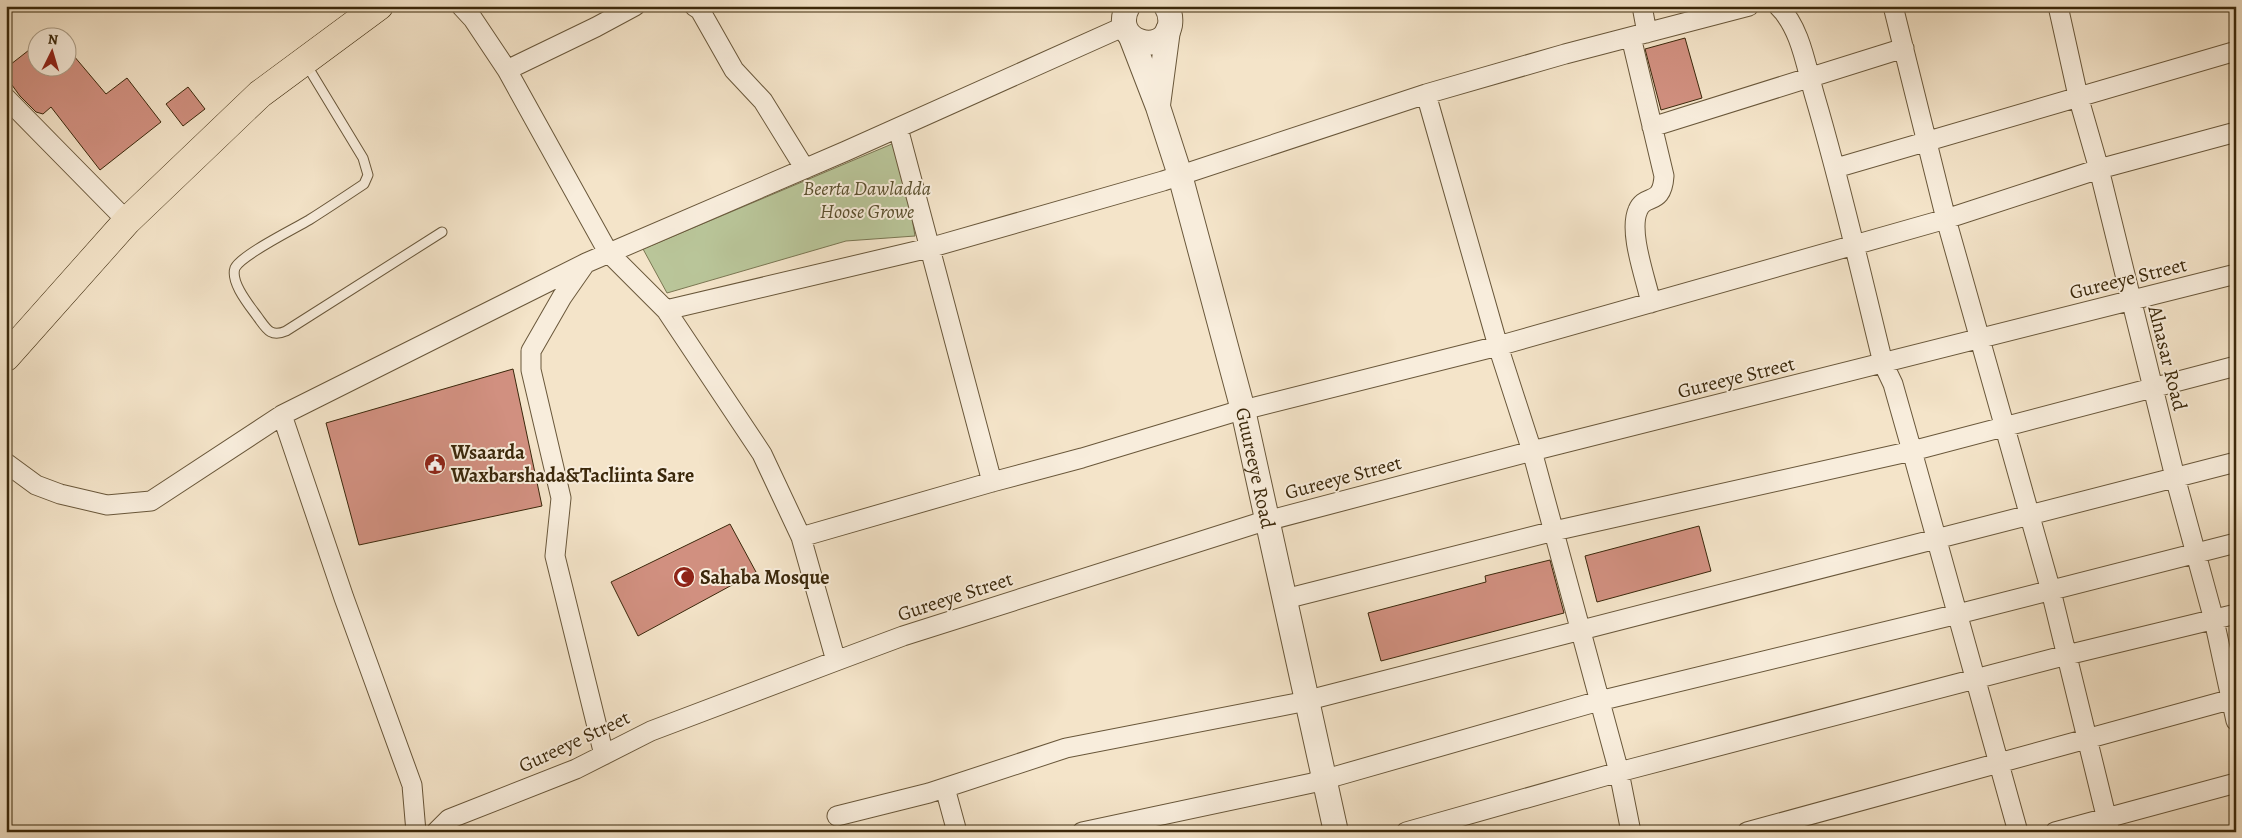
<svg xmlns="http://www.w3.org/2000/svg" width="2242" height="838" viewBox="0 0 2242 838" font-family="Alegreya,serif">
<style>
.green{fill:#b9c599;stroke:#7a7652}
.building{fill:#d19080;stroke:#3b280b}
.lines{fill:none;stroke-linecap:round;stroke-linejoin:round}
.service-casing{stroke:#69573a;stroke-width:11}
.minor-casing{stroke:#69573a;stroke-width:21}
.tertiary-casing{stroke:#69573a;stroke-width:26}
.primary-casing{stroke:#3b280b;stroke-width:29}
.service{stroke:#f8eddc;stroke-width:9}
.minor{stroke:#f8eddc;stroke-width:19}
.tertiary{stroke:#f8eddc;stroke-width:24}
.primary{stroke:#f4e4c9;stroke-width:28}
.labels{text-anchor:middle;stroke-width:4;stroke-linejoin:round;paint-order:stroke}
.park-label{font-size:20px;font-style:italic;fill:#5a4f2e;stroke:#f8eddc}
.street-label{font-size:20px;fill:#3b280b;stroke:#f8eddc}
.poi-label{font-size:20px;font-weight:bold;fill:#3b280b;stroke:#f8eddc;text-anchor:start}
</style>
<rect width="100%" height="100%" fill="#f4e4c9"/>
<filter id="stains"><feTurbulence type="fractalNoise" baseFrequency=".004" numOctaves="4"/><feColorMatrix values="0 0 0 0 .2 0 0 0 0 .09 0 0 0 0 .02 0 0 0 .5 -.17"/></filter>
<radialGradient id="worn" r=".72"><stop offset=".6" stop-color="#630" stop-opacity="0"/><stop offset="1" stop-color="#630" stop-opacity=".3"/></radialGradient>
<path class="green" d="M899,141L915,236L846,241L667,293L643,249Z"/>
<path class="building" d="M1685,38L1702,98L1661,110L1645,49Z
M38,43V68H68V49L106,94L127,78L161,122L100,170L51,107L43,114L36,112L20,96L6,77V68Z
M188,87L205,109L183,126L166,104Z
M513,369L542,506L359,545L326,423Z
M730,524L756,572L638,636L611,582Z
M1699,526L1711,571L1597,602L1585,556Z
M1550,560L1564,613L1381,661L1368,613L1486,582L1485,576Z"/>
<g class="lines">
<g class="service-casing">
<path id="service" d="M306,64L363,158L368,175L364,184C346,196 328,208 309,220C294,229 241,255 235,268C230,282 249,305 257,316C266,328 270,338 286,331L442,232"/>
</g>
<g class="minor-casing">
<path id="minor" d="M461,6L473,19L507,70L608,252L666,310L762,454L801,537L836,661
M694,6L700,10L734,70L763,101L805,169
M1642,6L1647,33
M1778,6C1801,28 1806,67 1815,97C1841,185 1861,274 1883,363L1893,384L1912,451L2018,832
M1893,6L1946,219L2051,591L2110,832
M2058,6L2078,96L2099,169L2175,477L2214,620L2236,721
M1631,37L1664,176C1662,207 1645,193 1638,210C1628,232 1646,279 1651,303
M507,70L596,27L635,6
M1426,94L1498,346L1532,451L1619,772L1631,832
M6,98L127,221
M1652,127L1904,48
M898,128L992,482
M1836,168L2236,51
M585,264L562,297L531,351V370L561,498L555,556L604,755
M666,310L929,248L1163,181L1426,94L1565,54L1749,6
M282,415L344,598L412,785L416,832
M6,463L36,485L60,494L107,505L151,501L282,415L586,263L846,151L1125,26
M801,537L992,482L1082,458L1231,413L1498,346L1946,219L2099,169L2236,132
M1285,599L1554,531L1912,451L2236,366
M945,788L957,832
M837,816L929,793L1066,748L1297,703L2236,462
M436,832L449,819L576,769L651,731L836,661L903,636L1255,524L1532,451L2236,274
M1082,832L1312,783L1599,701L1958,614L2236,543
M1406,832L1619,772L2067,655L2236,614
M1747,832L2236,698
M2055,832L2236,783"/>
</g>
<g class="tertiary-casing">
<g id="tertiary">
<path d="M1128,6C1109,41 1163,58 1170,25C1171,18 1170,12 1166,6"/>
<path id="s1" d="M1131,37L1158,107L1180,175L1243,410L1336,832"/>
<path d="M1158,105L1168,30"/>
</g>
</g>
<g class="primary-casing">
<path id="primary" d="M6,357L127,221L260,94L379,6"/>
</g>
<use href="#service" class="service"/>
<use href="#minor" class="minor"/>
<use href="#tertiary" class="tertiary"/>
<use href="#primary" class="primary"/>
</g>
<defs>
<g id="civic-disc" transform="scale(1.125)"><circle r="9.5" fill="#8f2418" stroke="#f8eddc"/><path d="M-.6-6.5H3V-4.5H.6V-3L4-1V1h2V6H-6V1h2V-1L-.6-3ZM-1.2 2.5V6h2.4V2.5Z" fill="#fff"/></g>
<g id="mosque-disc" transform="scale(1.125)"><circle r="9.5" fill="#8f2418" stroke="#f8eddc"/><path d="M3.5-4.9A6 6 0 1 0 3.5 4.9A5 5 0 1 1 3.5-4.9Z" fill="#fff"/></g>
</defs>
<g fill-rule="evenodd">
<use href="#civic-disc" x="435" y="464"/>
<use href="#mosque-disc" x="684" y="577"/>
</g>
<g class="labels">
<g class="park-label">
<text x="867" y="195">Beerta Dawladda<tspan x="867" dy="23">Hoose Growe</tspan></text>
</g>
<g class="street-label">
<text transform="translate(2128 278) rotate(-14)" y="7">Gureeye Street</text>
<text transform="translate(2168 358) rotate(76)" y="7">Alnasar Road</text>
<text transform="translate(1736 377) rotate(-14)" y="7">Gureeye Street</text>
<text dy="7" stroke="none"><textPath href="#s1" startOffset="449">Guureeye Road</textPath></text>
<text transform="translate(1343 477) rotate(-15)" y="7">Gureeye Street</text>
<text transform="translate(955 596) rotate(-18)" y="7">Gureeye Street</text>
<text transform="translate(574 741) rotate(-25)" y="7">Gureeye Street</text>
</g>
<g class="poi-label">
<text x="451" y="459">Wsaarda<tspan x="451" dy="23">Waxbarshada&amp;Tacliinta Sare</tspan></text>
<text x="700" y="584">Sahaba Mosque</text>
</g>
</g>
<rect width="2242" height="838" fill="none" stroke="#f4e4c9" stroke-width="25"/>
<rect x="8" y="8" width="2227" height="823" fill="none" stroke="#3b280b" stroke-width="2.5"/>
<rect x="12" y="12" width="2217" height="813" fill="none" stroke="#3b280b"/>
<g transform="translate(52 52) rotate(5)"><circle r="24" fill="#f8eddc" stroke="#ac9e88"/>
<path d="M0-4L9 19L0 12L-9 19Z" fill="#8f2418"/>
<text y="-8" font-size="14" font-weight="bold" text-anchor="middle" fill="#3b280b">N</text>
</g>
<rect width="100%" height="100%" filter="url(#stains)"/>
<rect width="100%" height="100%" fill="url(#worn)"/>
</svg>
